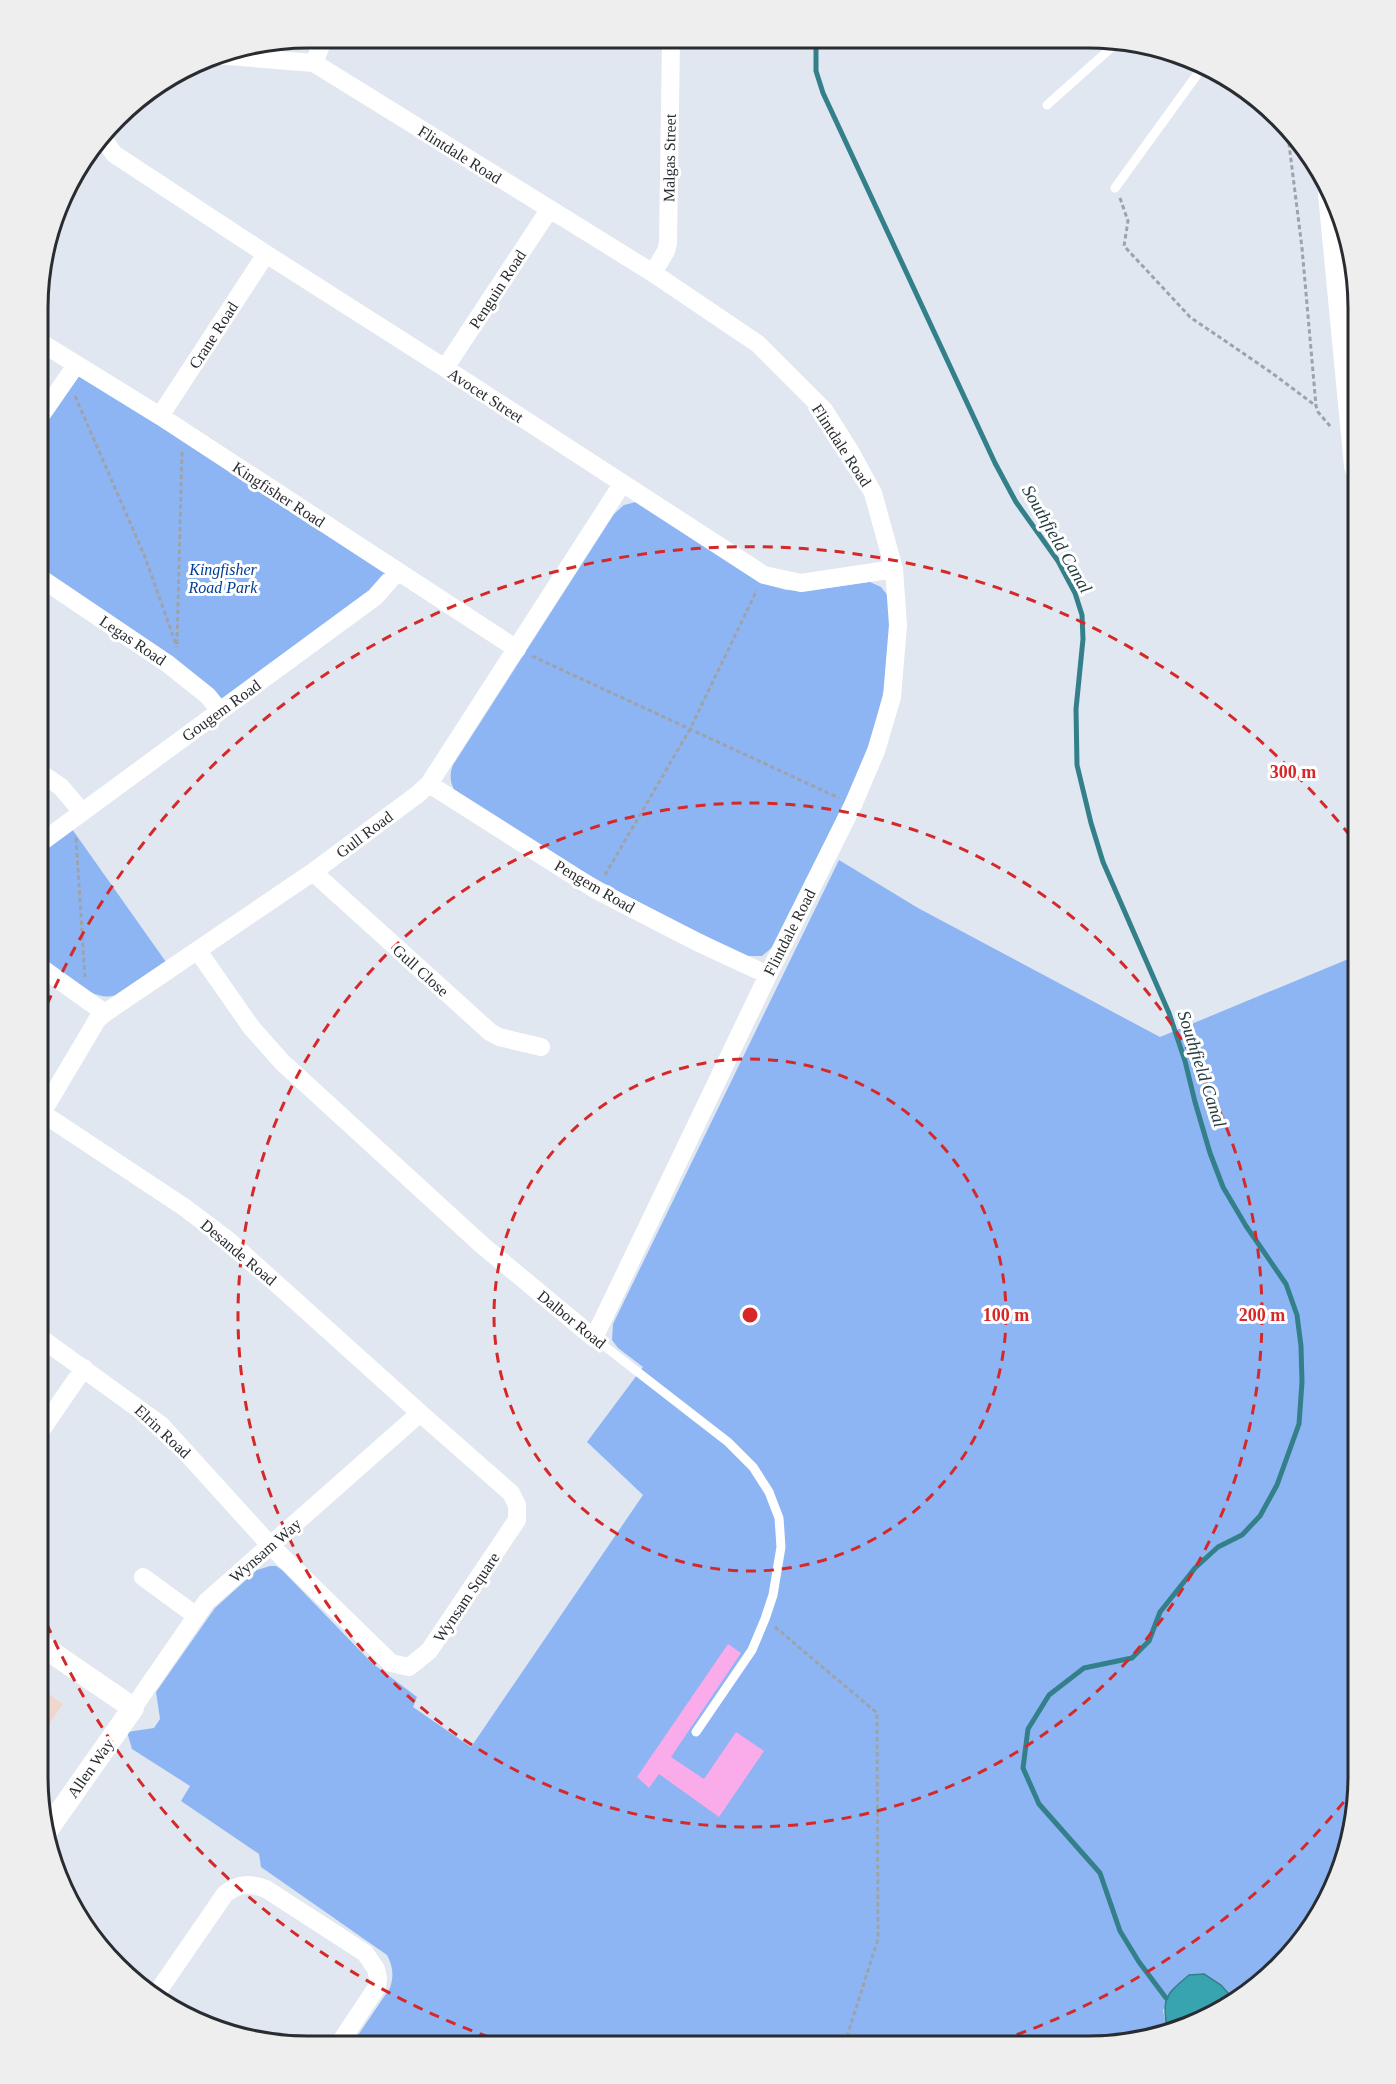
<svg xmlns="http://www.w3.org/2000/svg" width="1396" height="2084" viewBox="0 0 1396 2084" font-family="Georgia,serif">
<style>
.industrial{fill:#efd7ce}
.green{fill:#8db5f4}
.water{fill:#38a4b0;stroke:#34808a;stroke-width:1.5}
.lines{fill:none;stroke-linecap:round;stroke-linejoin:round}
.stream{stroke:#34808a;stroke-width:5}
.building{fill:#faabe9}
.path{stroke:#9da3aa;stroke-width:3;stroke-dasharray:4.5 3;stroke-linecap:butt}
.service{stroke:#fff;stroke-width:9}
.minor{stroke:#fff;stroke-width:18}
.tertiary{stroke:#fff;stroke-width:22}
.primary{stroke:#fff;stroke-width:28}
.ring{fill:none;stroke:#d62828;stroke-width:3;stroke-dasharray:10 8}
.labels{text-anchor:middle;stroke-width:6;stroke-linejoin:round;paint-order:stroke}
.street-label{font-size:16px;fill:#292c30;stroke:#fff}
.park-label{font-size:16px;font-style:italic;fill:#003f94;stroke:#fff}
.water-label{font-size:18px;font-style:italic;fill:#243c3f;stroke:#fff}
.rim{fill:none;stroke:#292c30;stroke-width:3}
.centre{fill:#d62828;stroke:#fff;stroke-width:3}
.ring-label{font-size:18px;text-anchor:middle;font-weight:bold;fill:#d62828;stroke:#fff;stroke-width:6;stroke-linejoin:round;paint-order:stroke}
</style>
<rect width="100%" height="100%" fill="#e0e7f1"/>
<path class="industrial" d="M38,1686L63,1704L38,1740Z"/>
<path class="green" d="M76,365L398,571L220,711L39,577L40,417Z
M636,502L768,585L786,590L805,591L870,582L881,587L888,596L890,625L885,686L870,744L859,772L775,945L762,956H745L623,894L568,863L456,793C450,784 449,775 453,765L614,514L624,505Z
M72,829L166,962L120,994C109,998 101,997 90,992L39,956V853Z
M839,860L918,908L1160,1037L1358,955V1794L1344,1863L1313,1927L1253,1990L1235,2001C1220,1984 1213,1973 1189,1975L1163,2010L1167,2031L1088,2046L352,2044L390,1988C394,1976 393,1966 387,1955L261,1867L259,1854L181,1801L190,1786L132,1749L127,1732L154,1728L160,1719L156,1692L215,1608L257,1570L270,1566H276L282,1570L372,1663L417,1697L413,1707L471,1747L643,1495L587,1442L643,1367L618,1348L612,1340L613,1324Z"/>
<path class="water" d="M1204,1974L1221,1985L1235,2001L1192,2026L1167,2031C1163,1998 1163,1997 1189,1975Z"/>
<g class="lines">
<path class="stream" d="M816,39V71L823,93L995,463L1016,502L1058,561L1075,593L1082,615L1083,639L1076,709L1077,765L1091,823L1103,862L1169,1013L1185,1061L1195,1102L1210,1153L1223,1187L1246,1226L1286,1284L1297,1315L1301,1346L1302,1382L1299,1424L1277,1485L1260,1516L1242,1535L1218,1547L1195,1568L1160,1612L1149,1641L1132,1658L1084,1668L1049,1695L1028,1729L1023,1768L1039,1804L1100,1873L1120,1931L1139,1962L1166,1998"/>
</g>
<path class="building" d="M728,1644L741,1653L671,1757L704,1779L736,1732L764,1751L719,1817L659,1774L649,1788L637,1777Z"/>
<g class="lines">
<path class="path" d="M1287,128L1302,248L1316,406L1318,412L1330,426
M1120,198L1128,221L1124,246L1190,317L1272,373L1316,406
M75,396L145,557L177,647
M177,644L182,450
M532,656L839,798
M76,838L85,978
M605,875L690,729L757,590
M775,1627L877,1713L878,1939L844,2046"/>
<path class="service" d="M1047,105L1120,40
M1115,188L1204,65
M594,1338L728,1442L753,1467L769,1492L779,1518L781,1547L773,1595L765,1619L752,1650L696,1732"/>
<path class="minor" d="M314,63L324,38
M103,138L114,154L266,254L445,368L764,575L801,583L894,569
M653,273L666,251L668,243L671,39
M40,342L160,416L517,649
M445,368L549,210
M160,416L266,254
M40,417L76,365
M39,577L168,664L208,696L220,711
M39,772L61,787L82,812
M429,784L596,890L697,942L768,975
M39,844L375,597L398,571
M313,872L490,1032L499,1037L541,1047
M198,951L251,1027L282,1062L482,1245L594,1338L768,975L853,805L876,751L892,697L898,625L894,569L873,493L850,451L824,410L758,344L653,273L314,63L216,55
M39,966L105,1013
M39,1118L90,1032L97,1020L105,1013L313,872L418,794L429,784L622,484
M38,1336L161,1425L270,1545L391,1663L409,1667L429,1651L517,1520V1505L511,1493L420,1413L229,1241L184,1207L42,1113
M38,1435L84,1368
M143,1577L195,1615
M133,1708L206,1602L420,1413
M154,1997L225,1894C239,1883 250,1883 266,1889L365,1953L376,1969L378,1978L377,1987L339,2044"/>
<path class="tertiary" d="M38,1643L133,1708L48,1829"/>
<path class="primary" d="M1332,194L1358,466"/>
</g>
<g class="ring">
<circle cx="750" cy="1315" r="256"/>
<circle cx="750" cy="1315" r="512"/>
<path d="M1355 1788A768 768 0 0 1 987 2045M506 2043A768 768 0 0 1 38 1603M40 1021A768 768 0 0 1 1355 842"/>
</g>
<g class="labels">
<g class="street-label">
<text transform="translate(460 154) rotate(32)" y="6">Flintdale Road</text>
<text transform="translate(669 158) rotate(-89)" y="6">Malgas Street</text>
<text transform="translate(497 289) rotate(-57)" y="6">Penguin Road</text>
<text transform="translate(213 335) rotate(-57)" y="6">Crane Road</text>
<text transform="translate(486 395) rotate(33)" y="6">Avocet Street</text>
<text transform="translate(842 445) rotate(57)" y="6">Flintdale Road</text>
<text transform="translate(279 494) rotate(33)" y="6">Kingfisher Road</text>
<text transform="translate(133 640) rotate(34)" y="6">Legas Road</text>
<text transform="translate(221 710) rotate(-36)" y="6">Gougem Road</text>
<text transform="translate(364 834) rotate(-37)" y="6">Gull Road</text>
<text transform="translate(595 886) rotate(30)" y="6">Pengem Road</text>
<text transform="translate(789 932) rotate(-63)" y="6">Flintdale Road</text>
<text transform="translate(421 970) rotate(42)" y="6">Gull Close</text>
<text transform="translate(239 1252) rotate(40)" y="6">Desande Road</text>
<text transform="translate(572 1319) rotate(39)" y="6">Dalbor Road</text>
<text transform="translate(163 1431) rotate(43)" y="6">Elrin Road</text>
<text transform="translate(265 1550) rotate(-41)" y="6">Wynsam Way</text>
<text transform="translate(466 1597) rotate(-56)" y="6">Wynsam Square</text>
<text transform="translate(90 1768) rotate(-55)" y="6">Allen Way</text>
</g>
<g class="park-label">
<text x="223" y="575">Kingfisher<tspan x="223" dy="18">Road Park</tspan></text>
</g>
<g class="water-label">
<text transform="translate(1057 539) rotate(60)" y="6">Southfield Canal</text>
<text transform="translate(1202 1069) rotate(72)" y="6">Southfield Canal</text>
</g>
</g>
<path d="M0 0H1396V2084H0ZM308 48H1088A260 260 0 0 1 1348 308V1776A260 260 0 0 1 1088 2036H308A260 260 0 0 1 48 1776V308A260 260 0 0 1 308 48Z" fill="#eee" fill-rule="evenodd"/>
<path class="rim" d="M308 48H1088A260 260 0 0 1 1348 308V1776A260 260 0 0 1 1088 2036H308A260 260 0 0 1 48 1776V308A260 260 0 0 1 308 48Z"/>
<circle cx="750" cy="1315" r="9" class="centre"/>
<g class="ring-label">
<text x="1293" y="778">300 m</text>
<text x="1006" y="1321">100 m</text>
<text x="1262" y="1321">200 m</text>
</g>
</svg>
